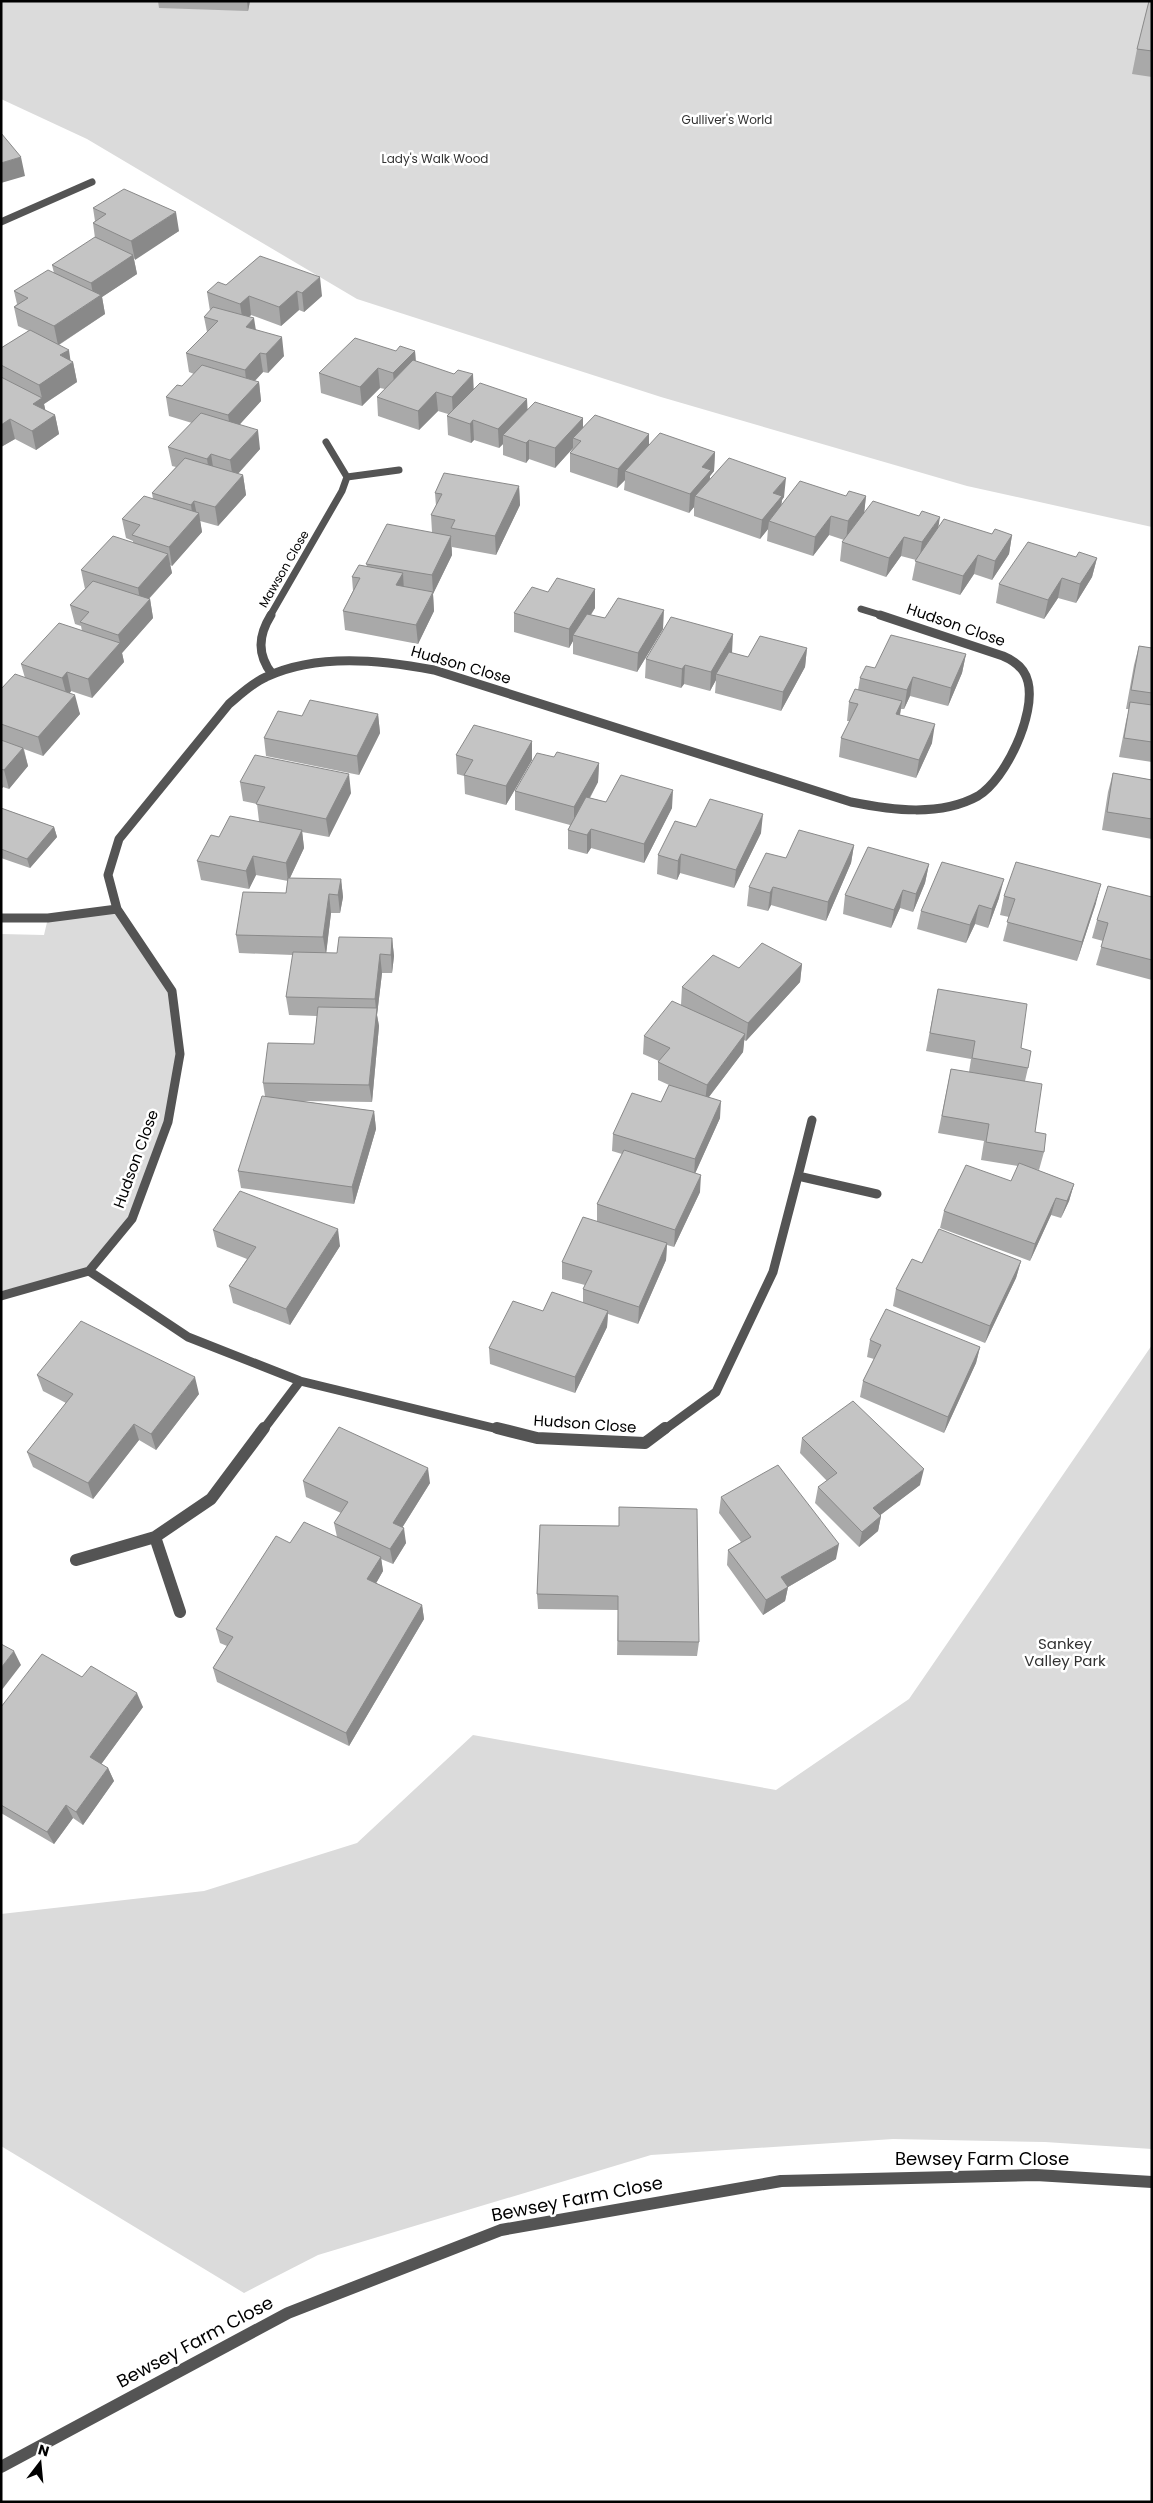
<svg xmlns="http://www.w3.org/2000/svg" width="1153" height="2503" viewBox="0 0 1153 2503" font-family="Poppins,sans-serif">
<style>
.green{fill:#dbdbdb}
.lines{fill:none;stroke-linecap:round;stroke-linejoin:round}
.minor-far2{stroke:#545454;stroke-width:7}
.minor-far1{stroke:#545454;stroke-width:9}
.minor{stroke:#545454;stroke-width:12}
.wall{fill:#a9a9a9}
.shaded-wall{fill:#898989}
.building{fill:#c4c4c4;stroke:#898989}
.labels{text-anchor:middle;stroke-width:5;stroke-linejoin:round;paint-order:stroke}
.far-park-label{font-size:12px;fill:#323232;stroke:#fff}
.far-street-label{font-size:12px;fill:#000;stroke:#fff}
.street-label{font-size:15px;fill:#000;stroke:#fff}
.park-label{font-size:15px;fill:#323232;stroke:#fff}
.near-street-label{font-size:18px;fill:#000;stroke:#fff}
</style>
<rect width="100%" height="100%" fill="#fff"/>
<path class="green" d="M1,1H1152V527L967,486L661,397L357,299L87,139L1,99Z
M117,909L172,991L180,1054L168,1122L132,1219L89,1271L1,1291V934L44,935L48,918Z
M1152,1345V2149L1045,2142L893,2139L651,2155L318,2255L244,2293L1,2146V1914L204,1891L357,1843L473,1735L776,1790L909,1699Z"/>
<g class="lines">
<path class="minor-far2" d="M1,222L92,182
M347,477L399,470
M861,609L884,616
M270,616L342,491L347,477L326,442"/>
<path class="minor-far1" d="M271,615C258,636 257,654 272,674
M1,918H48L117,909
M812,1120L798,1176L877,1194
M89,1271L188,1337L300,1381L502,1430
M1,1296L89,1271L132,1219L168,1122L180,1054L172,991L117,909L108,875L119,839L229,704C241,694 252,683 266,677C317,653 381,660 434,670L851,802C891,810 940,817 978,796C1006,779 1036,714 1028,682C1025,669 1015,661 1003,656L880,615
M263,1430L300,1381
M664,1430L716,1392L773,1272L798,1176"/>
<path class="minor" d="M497,1428L537,1438L645,1443L665,1428
M155,1537L180,1612
M76,1560L155,1537L211,1499L264,1428
M1,2467L288,2313L501,2230L781,2181L1036,2175L1152,2182"/>
</g>
<path class="wall" d="M158,1H250L248,11L159,8Z
M1152,1V77L1132,74L1137,49Z
M93,208L179,231L134,259L137,274L102,297L105,314L59,345L71,361L73,362L77,382L44,404L45,410L55,415L59,434L36,450L15,439L1,447V348L29,331L18,326L14,307L17,304L14,291L54,273L52,265L95,238L93,223L95,221Z
M260,256L322,296L304,312L299,310L281,326L251,315L249,317L256,330L284,356L268,373L263,372L255,381L259,382L261,401L240,424L260,449L238,474L243,475L246,495L218,526L200,521L202,532L172,566L170,565L172,573L149,599H150L153,618L122,653L124,662L92,698L71,691L70,693L80,714L43,756L24,749L28,766L9,789L3,787L1,789V689L25,678L21,664L82,631L81,626L75,624L70,605L85,589L81,570L133,543V541L126,538L122,519L153,499L152,493L176,467L172,466L168,447L192,423L169,416L166,397L182,386L194,374L189,372L186,353L207,332L204,317L210,311L207,292L226,285Z
M396,351H415L416,361L474,389L528,409L583,418V427L649,434V444L715,452L714,471L710,476V479L784,497L782,500L781,506L846,496H866L864,512L938,528L992,534L1012,535L1009,554L992,580L974,574L960,595L912,580L916,560L901,556L886,577L840,561L842,542L844,540L829,535L813,556L767,541L768,529L760,539L694,516V507L689,513L624,490L625,480L617,488L570,472V453L573,448L555,468L529,459L526,463L503,455V444L499,448L474,440L471,443L448,435L447,416L448,414L438,411L419,430L378,416L377,397L385,389L380,388L362,406L321,393L319,373Z
M519,486L520,505L496,555L452,547L451,538L452,555L433,594L434,611L418,644L345,630L343,611L353,591L352,577L367,566L366,564L432,532L431,515L436,506L435,493Z
M1076,557L1097,558L1092,577L1076,603L1058,598L1044,619L996,603L999,584Z
M595,589V608L591,615L605,618L663,629L637,672L573,654V641L569,648L514,632V613L548,592Z
M1139,646L1151,648L1152,646V762L1119,757L1126,721L1129,709H1126L1134,665Z
M807,648L805,667L781,711L715,693L716,680L710,691L684,684L681,688L645,678L646,659L732,653L748,657Z
M966,654L962,673L948,706L910,696L904,709H901L900,715L932,743L916,778L839,757L841,738L850,721H847L849,702L858,690L860,678L875,668Z
M378,714L380,733L359,775L266,756L264,738L302,716Z
M532,741V760L506,805L465,794L464,776L457,774L456,755Z
M554,757L599,763L598,782L590,798L606,802L672,808L644,863L591,848L587,854L568,849V830L570,825L515,810V791Z
M1113,773L1152,780V839L1102,830L1108,792Z
M240,782L351,793L329,837L302,832L304,848L290,878L341,879L343,897L340,913H331L326,953H337L392,938L394,956L392,973H382L377,1015L379,1026L372,1102L301,1101L374,1111L376,1129L354,1204L241,1188L238,1171L265,1096L263,1083L314,1044L317,1016L289,1015L286,997L293,955L239,953L236,935L286,893L288,881L256,875L249,889L201,880L197,861L259,821L257,804L243,801Z
M1,808L54,827L57,837L30,868L1,858Z
M696,827L761,833L734,888L680,873L677,880L657,874L658,855Z
M854,845L851,863L826,921L771,905L768,911L747,906L749,887L786,858Z
M929,864L925,883L913,912L900,908L891,928L843,914L845,895Z
M1004,896L1096,903L1077,961L1003,941L1009,917L1000,915Z
M1152,897V980L1096,965L1103,941L1092,938L1097,920Z
M999,898L988,928L975,924L966,943L917,929L921,911Z
M802,964L800,982L746,1041L744,1040L743,1052L709,1097L720,1118L695,1173L700,1192L674,1247L667,1245L666,1260L638,1324L608,1314L607,1327L575,1393L490,1364L489,1348L543,1311L583,1302V1289L585,1285L562,1279V1262L597,1221V1204L622,1154L612,1151L613,1134L661,1102L669,1085L658,1080V1062L659,1061L643,1054L644,1036L681,1005L682,987L739,968Z
M938,989L1021,1048L1028,1068L1025,1081L1035,1132L1044,1152L1039,1170L1035,1169L1074,1184L1069,1201L1061,1218L1051,1215L1030,1261L940,1228L944,1211L1011,1181L1018,1166L981,1160L984,1141L938,1133L951,1069L969,1072L971,1059L926,1051Z
M213,1230L340,1246L290,1325L233,1303L229,1286L247,1259L217,1247Z
M1021,1261L1016,1278L985,1343L893,1306L896,1289L922,1263Z
M870,1340L980,1347L976,1363L944,1433L860,1397L863,1381L874,1359L867,1357Z
M37,1375L199,1394L156,1450L139,1440L93,1499L33,1467L27,1452L66,1403L43,1391Z
M802,1438L920,1485L880,1515L881,1516L878,1531L859,1547L815,1503L818,1487L827,1481L800,1453Z
M303,1481L430,1483L402,1528L406,1543L393,1564L381,1559L383,1571L376,1583L422,1605L424,1619L349,1746L217,1682L213,1668L227,1646L220,1643L216,1629L290,1543L337,1537L334,1523L341,1513L306,1497Z
M721,1497L836,1559L788,1587L785,1601L763,1615L727,1565L728,1550L741,1542L719,1513Z
M540,1525L699,1642L697,1656L617,1655L618,1610L538,1609L537,1594Z
M82,1677L143,1707L101,1764L108,1768L114,1781L83,1825L73,1818L54,1844L1,1813V1707Z"/>
<path class="shaded-wall" d="M247,1H250L248,11Z
M21,157L25,176L1,183V163Z
M176,212L179,231L135,260L131,241Z
M133,255L137,274L102,297L105,314L58,345L54,326L94,300L91,283Z
M320,277L322,296L304,312L302,293Z
M297,291L299,310L281,326L279,307Z
M249,296L251,315L243,323L240,304Z
M254,318L257,337L246,327Z
M282,337L284,356L268,373L266,354Z
M69,350L71,364L73,362L77,382L44,404L47,417L33,404L42,398L39,385L60,355Z
M415,351L416,370L395,393L393,373Z
M260,353L263,372L247,389L245,370Z
M378,368L380,388L362,406L360,387Z
M473,374L474,394L453,416L452,397Z
M259,382L261,401L231,434L228,415Z
M436,392L438,411L419,430L418,411Z
M527,399L528,418L503,435V444L499,448L498,429Z
M55,415L59,434L36,450L32,431Z
M583,418V437L573,438V448L555,468V448Z
M10,419L15,439L1,447V425Z
M473,420L474,440L471,443L470,424Z
M258,430L260,449L233,479L230,460Z
M649,434V453L625,471V480L617,488L618,469Z
M529,440V459L526,463V443Z
M715,452L714,471L710,476L709,489L695,496L694,507L689,513L690,494L702,467Z
M211,454L214,473L210,478L207,459Z
M243,475L246,495L218,526L215,507Z
M786,478L784,497L782,500L780,515L769,521L768,529L760,539L762,520L773,493Z
M519,486L520,505L496,555L495,536Z
M866,496L864,515L846,541L848,521Z
M194,501L197,515L199,513L202,532L172,566L169,547L193,520L191,505Z
M831,516L829,535L813,556L815,537Z
M940,517L937,536L919,561L922,542Z
M1012,535L1009,554L992,580L995,561Z
M451,536L452,555L433,594L434,611L418,644L416,625L433,593L432,575Z
M904,537L901,556L886,577L889,558Z
M168,554L172,573L141,607L138,588Z
M978,555L974,574L960,595L963,576Z
M1097,558L1092,577L1076,603L1080,584Z
M403,573L404,592L396,585Z
M1062,578L1058,598L1044,619L1048,600Z
M595,589V608L576,636L573,635V641L569,648V629Z
M150,599L153,618L122,653L124,662L92,698L88,679L120,643L118,635Z
M664,610L663,629L637,672L638,653Z
M733,634L732,653L716,674V680L710,691L711,672Z
M807,648L805,667L781,711L783,692Z
M966,654L962,673L948,706L951,688Z
M685,665L684,684L681,688L682,669Z
M67,672L71,691L67,697L62,678Z
M913,677L910,696L904,709L907,690Z
M75,695L80,714L43,756L38,737Z
M902,701L899,720L896,714Z
M378,714L380,733L359,775L357,756Z
M935,724L932,743L916,778L919,760Z
M532,741V760L506,805V786Z
M23,748L28,766L9,789L4,770Z
M599,763L598,782L574,826V807Z
M349,774L351,793L329,837L326,819Z
M1,780L3,787L1,789Z
M673,790L672,808L644,863V844Z
M763,814L761,833L734,888L736,870Z
M54,827L57,837L30,868L27,859Z
M591,829V848L587,854V835Z
M302,830L304,848L288,882L286,863Z
M854,845L851,863L826,921L828,902Z
M681,854L680,873L677,880L678,861Z
M253,856L256,875L249,889L246,871Z
M929,864L925,883L913,912L916,894Z
M341,879L343,897L340,913L338,895Z
M1004,879L999,898L988,928L992,909Z
M1101,884L1096,903L1077,961L1082,942Z
M773,887L771,905L768,911L770,893Z
M903,890L900,908L891,928L894,910Z
M329,894L331,913L326,955L323,937Z
M979,905L975,924L966,943L970,925Z
M392,938L394,956L392,973L391,955Z
M380,954L382,973L377,1015L379,1026L372,1102L369,1085L376,1010L375,999Z
M802,964L800,982L746,1041L748,1023Z
M745,1034L743,1052L705,1102L707,1085Z
M721,1101L720,1118L694,1176L695,1159Z
M374,1111L376,1129L354,1204L352,1187Z
M701,1175L700,1192L674,1247L675,1230Z
M1074,1184L1069,1201L1061,1218L1067,1201Z
M1056,1198L1051,1215L1030,1261L1035,1244Z
M338,1229L340,1246L290,1325L286,1309Z
M667,1243L666,1260L638,1324L639,1307Z
M1021,1261L1016,1278L985,1343L990,1326Z
M608,1311L607,1327L575,1393V1377Z
M980,1347L976,1363L944,1433L948,1417Z
M195,1377L199,1394L156,1450L151,1434Z
M134,1424L139,1440L93,1499L88,1483Z
M428,1468L430,1483L395,1539L393,1523Z
M924,1469L920,1485L870,1523L873,1508Z
M881,1516L878,1531L859,1547L862,1532Z
M404,1528L406,1543L393,1564L390,1549Z
M839,1544L836,1559L788,1587L785,1601L763,1615L766,1600L781,1577Z
M381,1557L383,1571L370,1594L367,1579Z
M422,1605L424,1619L349,1746L346,1733Z
M14,1651L21,1665L1,1691V1668Z
M137,1693L143,1707L97,1770L90,1757Z
M108,1768L114,1781L83,1825L76,1812Z
M66,1805L73,1818L54,1844L47,1832Z"/>
<path class="building" d="M1149,1H1152V51L1137,49Z
M1,133L21,157L1,163Z
M124,189L176,212L131,241L93,223L106,214L93,208Z
M95,237L133,255L91,283L52,265Z
M260,256L320,277L302,293L297,291L279,307L249,296L240,304L207,292L218,282L226,285Z
M48,270L101,295L54,326L14,307L28,298L14,291Z
M213,307L254,318L246,327L282,337L266,354L260,353L245,370L186,353L218,321L204,317Z
M30,330L69,350L60,355L73,362L39,385L1,365V348Z
M355,338L396,351L400,346L415,351L393,373L378,368L360,387L319,373Z
M413,360L454,374L458,370L473,374L452,397L436,392L418,411L377,397Z
M202,365L259,382L228,415L166,397L177,385L182,386Z
M1,377L42,398L33,404L55,415L32,431L10,419L1,425Z
M480,383L527,399L498,429L473,420L470,424L447,416Z
M535,402L583,418L555,448L529,440L526,443L503,435Z
M201,413L258,430L230,460L211,454L207,459L168,447Z
M595,415L649,434L618,469L570,453L581,441L573,438Z
M660,433L715,452L702,467L711,470L690,494L625,471Z
M185,458L243,475L215,507L194,501L191,505L152,493Z
M729,458L786,478L773,493L782,496L762,520L695,496Z
M444,473L519,486L495,536L451,528L455,520L431,515L442,494L435,493Z
M800,481L846,496L849,491L866,496L848,521L831,516L815,537L769,521Z
M144,496L199,513L169,547L132,535L140,525L122,519Z
M873,501L919,516L922,511L940,517L922,542L904,537L889,558L842,542Z
M944,519L992,534L995,529L1012,535L995,561L978,555L963,576L915,561Z
M387,524L451,536L432,575L366,564Z
M113,536L168,554L138,588L81,570Z
M1028,542L1076,557L1079,552L1097,558L1080,584L1062,578L1048,600L999,584Z
M359,565L403,573L396,585L433,592L416,625L343,611L360,578L352,577Z
M557,578L595,589L569,629L514,613L532,587L548,592Z
M93,581L150,599L118,635L80,622L89,612L70,605Z
M618,598L664,610L638,653L573,635L587,614L605,618Z
M671,617L733,634L711,672L685,665L682,669L646,659Z
M59,623L120,643L88,679L67,672L62,678L21,664Z
M891,635L966,654L951,688L913,677L907,690L860,678L866,666L875,668Z
M760,636L807,648L783,692L716,674L729,652L748,657Z
M1139,646L1152,648V693L1131,690Z
M15,674L75,695L38,737L1,724V689Z
M855,689L902,701L896,714L935,724L919,760L841,738L858,704L849,702Z
M310,700L378,714L357,756L264,738L278,711L302,716Z
M1130,702L1152,705V742L1124,738Z
M474,725L532,741L506,786L464,775L473,760L456,755Z
M1,740L23,748L4,770L1,769Z
M557,752L599,763L574,807L515,791L537,753L554,757Z
M255,755L349,774L326,819L256,804L265,787L240,782Z
M1113,773L1152,780V819L1107,812Z
M621,775L673,790L644,844L591,829L587,835L568,830L586,797L606,802Z
M710,799L763,814L736,870L681,854L678,861L658,855L675,821L696,827Z
M1,808L54,827L27,859L1,849Z
M230,816L302,830L286,863L253,856L246,871L197,861L211,835L219,837Z
M799,830L854,845L828,902L773,887L770,893L749,887L766,853L786,858Z
M868,847L929,864L916,894L903,890L894,910L845,895Z
M942,862L1004,879L992,909L979,905L970,925L921,911Z
M1016,862L1101,884L1082,942L1007,922L1015,899L1004,896Z
M288,878L341,879L338,895L329,894L323,937L236,935L243,892L286,893Z
M1108,886L1152,897V960L1101,947L1108,923L1097,920Z
M339,937L392,938L391,955L380,954L375,999L286,997L293,952L337,953Z
M762,943L802,964L748,1023L682,987L713,955L739,968Z
M938,989L1027,1004L1021,1048L1031,1051L1028,1068L972,1058L975,1041L930,1033Z
M672,1001L745,1034L707,1085L658,1062L670,1048L644,1036Z
M318,1007L377,1008L369,1085L263,1083L268,1043L314,1044Z
M951,1069L1042,1084L1035,1132L1046,1134L1044,1152L986,1142L989,1124L942,1116Z
M669,1085L721,1101L695,1159L613,1134L632,1093L661,1102Z
M262,1096L374,1111L352,1187L238,1171Z
M624,1150L701,1175L675,1230L597,1204Z
M1019,1163L1074,1184L1067,1201L1056,1198L1035,1244L944,1211L966,1165L1011,1181Z
M240,1191L338,1229L286,1309L229,1286L256,1247L213,1230Z
M583,1217L667,1243L639,1307L583,1289L592,1271L562,1262Z
M939,1229L1021,1261L990,1326L896,1289L912,1259L922,1263Z
M552,1292L608,1311L575,1377L489,1348L513,1301L543,1311Z
M886,1309L980,1347L948,1417L863,1381L881,1345L870,1340Z
M81,1321L195,1377L151,1434L134,1424L88,1483L27,1452L73,1394L37,1375Z
M853,1401L924,1469L873,1508L881,1516L862,1532L818,1487L837,1473L802,1438Z
M339,1427L428,1468L393,1523L404,1528L390,1549L334,1523L348,1502L303,1481Z
M778,1465L839,1544L781,1577L788,1587L766,1600L728,1550L751,1537L721,1497Z
M619,1507L697,1509L699,1642L618,1641V1596L537,1594L540,1525L619,1526Z
M304,1522L381,1557L367,1579L422,1605L346,1733L213,1668L233,1637L216,1629L276,1536L290,1543Z
M1,1644L14,1651L1,1668Z
M42,1654L82,1677L91,1666L137,1693L90,1757L108,1768L76,1812L66,1805L47,1832L1,1805V1707Z"/>
<g class="labels">
<g class="far-park-label">
<text x="727" y="124">Gulliver's World</text>
<text x="435" y="163">Lady's Walk Wood</text>
</g>
<g class="far-street-label">
<text transform="translate(284 569) rotate(-60)" y="4">Mawson Close</text>
</g>
<g class="street-label">
<text transform="translate(956 625) rotate(19)" y="5">Hudson Close</text>
<text transform="translate(461 665) rotate(16)" y="5">Hudson Close</text>
<text transform="translate(136 1159) rotate(-70)" y="5">Hudson Close</text>
<text transform="translate(585 1424) rotate(4)" y="5">Hudson Close</text>
</g>
<g class="park-label">
<text x="1065" y="1649">Sankey<tspan x="1065" dy="17">Valley Park</tspan></text>
</g>
<g class="near-street-label">
<text x="982" y="2165">Bewsey Farm Close</text>
<text transform="translate(577 2199) rotate(-11)" y="6">Bewsey Farm Close</text>
<text transform="translate(195 2342) rotate(-28)" y="6">Bewsey Farm Close</text>
</g>
</g>
<rect width="1153" height="2503" fill="none" stroke="#000000" stroke-width="5"/>
<g transform="translate(40 2463) rotate(16)" stroke="#ffffff" stroke-width="4" paint-order="stroke">
<path d="M0-4L9 19L0 12L-9 19Z" fill="#000000"/>
<text y="-8" font-size="14" font-weight="bold" text-anchor="middle" fill="#000000">N</text>
</g>
</svg>
